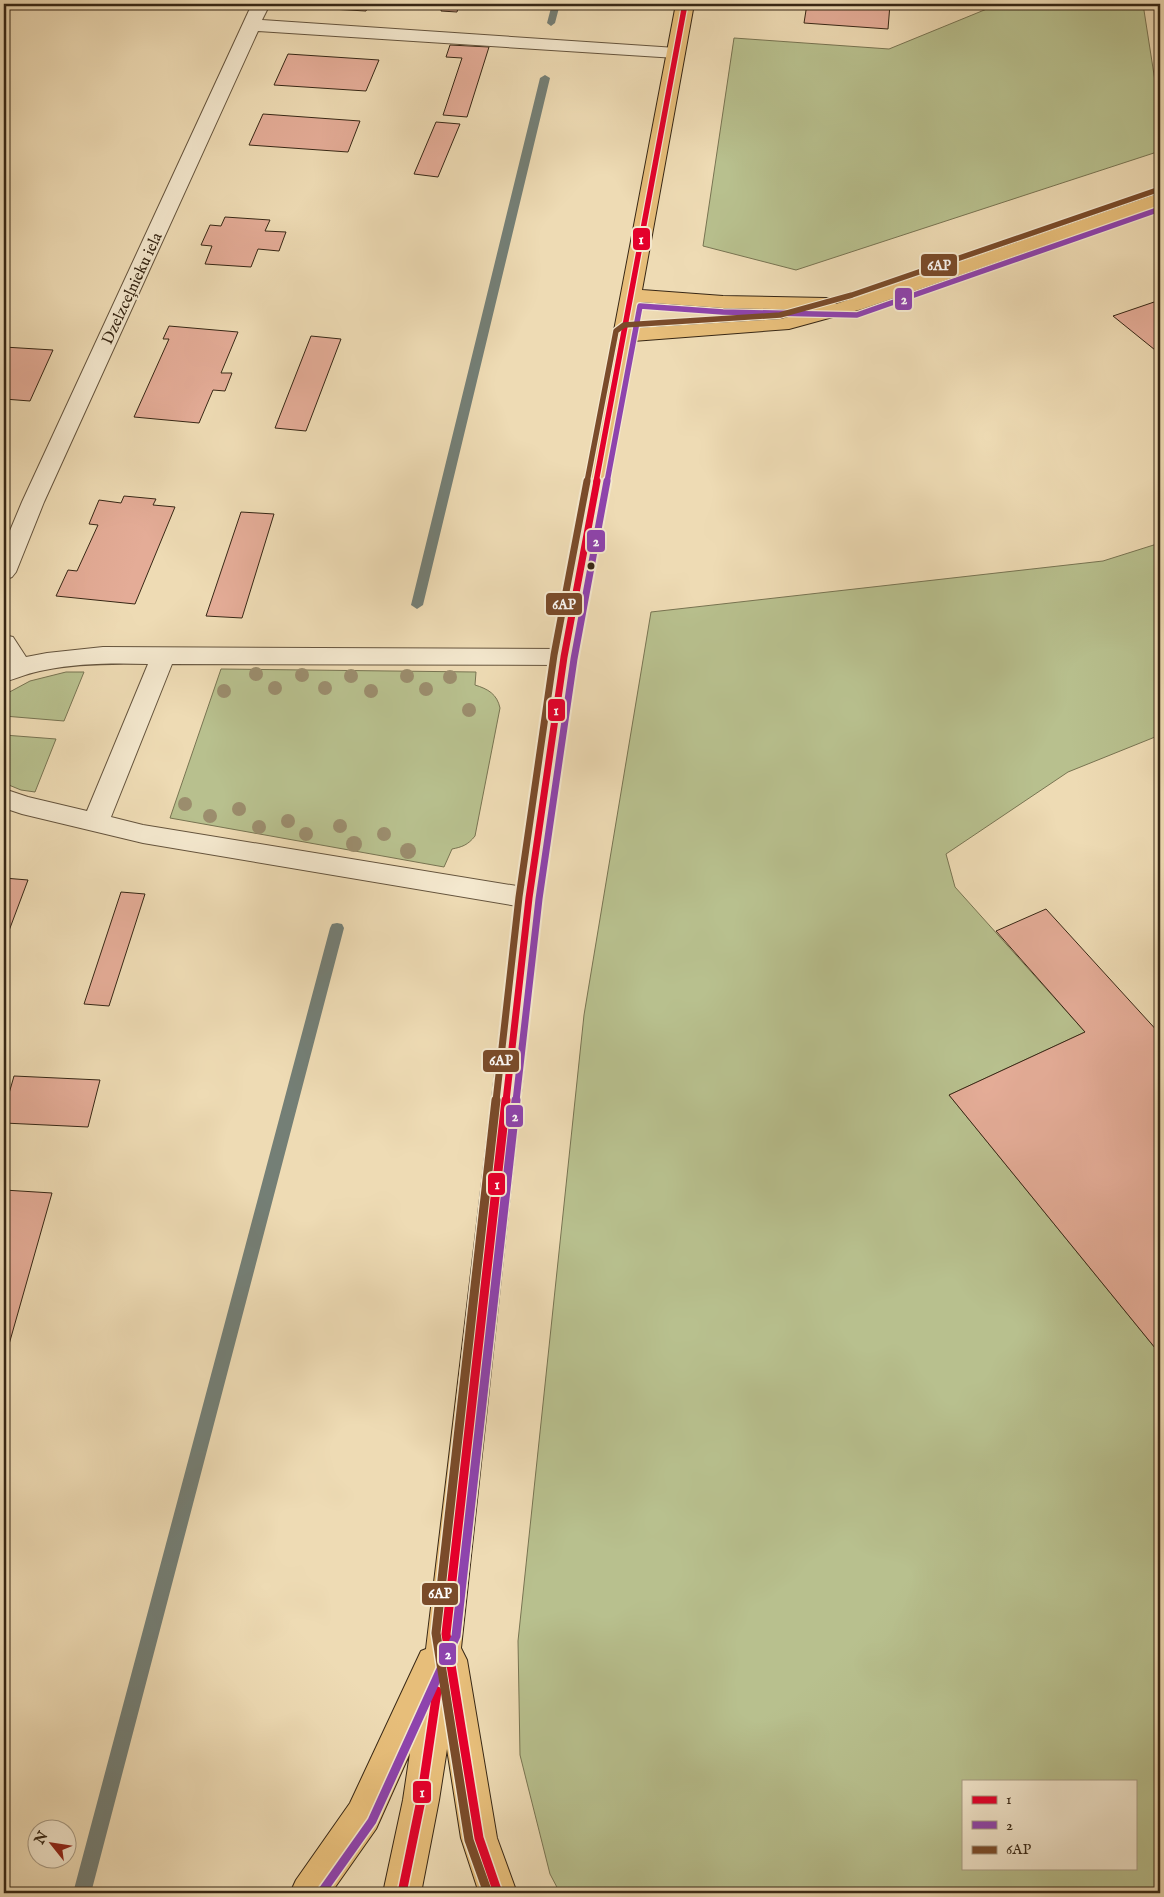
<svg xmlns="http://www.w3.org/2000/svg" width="1164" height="1897" viewBox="0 0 1164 1897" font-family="'IM FELL English',serif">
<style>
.green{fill:#b8c08e;stroke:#787452;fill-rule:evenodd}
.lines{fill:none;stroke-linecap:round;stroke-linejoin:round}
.stream{fill:#747f76;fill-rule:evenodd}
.building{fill:#e4ac97;stroke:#372715}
.minor-casing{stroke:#65543d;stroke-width:2}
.major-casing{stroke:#372715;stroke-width:2}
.minor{fill:#f4e8ce;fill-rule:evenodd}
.major{fill:#e7be7a;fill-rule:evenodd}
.bus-1-far2-casing{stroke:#f4e8ce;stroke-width:8}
.bus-1-far1-casing{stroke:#f4e8ce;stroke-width:11}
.bus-1-casing{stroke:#f4e8ce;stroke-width:12}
.bus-2-far2-casing{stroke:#f4e8ce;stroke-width:8}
.bus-2-far1-casing{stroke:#f4e8ce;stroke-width:11}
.bus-2-casing{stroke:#f4e8ce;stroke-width:12}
.bus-3-far2-casing{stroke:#f4e8ce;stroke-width:8}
.bus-3-far1-casing{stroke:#f4e8ce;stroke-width:11}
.bus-3-casing{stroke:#f4e8ce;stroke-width:12}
.bus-1-far2{stroke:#e4002b;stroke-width:5.5}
.bus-1-far1{stroke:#e4002b;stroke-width:7}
.bus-1{stroke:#e4002b;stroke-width:9}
.bus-2-far2{stroke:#8e44ad;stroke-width:5.5}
.bus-2-far1{stroke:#8e44ad;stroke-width:7}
.bus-2{stroke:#8e44ad;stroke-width:9}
.bus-3-far2{stroke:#7a4b2a;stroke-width:5.5}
.bus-3-far1{stroke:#7a4b2a;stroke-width:7}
.bus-3{stroke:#7a4b2a;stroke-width:9}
.tree{fill:#9b8d6d}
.bus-dot{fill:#372715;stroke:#f4e8ce;stroke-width:2}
.labels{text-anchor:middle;stroke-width:4;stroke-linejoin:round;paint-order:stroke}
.far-street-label{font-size:16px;fill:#372715;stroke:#f4e8ce}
.line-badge{stroke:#f4e8ce;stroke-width:2}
.badge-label{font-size:14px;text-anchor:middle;font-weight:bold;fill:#fff}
</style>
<rect width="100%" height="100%" fill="#eedbb4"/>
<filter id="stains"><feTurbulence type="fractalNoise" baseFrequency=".004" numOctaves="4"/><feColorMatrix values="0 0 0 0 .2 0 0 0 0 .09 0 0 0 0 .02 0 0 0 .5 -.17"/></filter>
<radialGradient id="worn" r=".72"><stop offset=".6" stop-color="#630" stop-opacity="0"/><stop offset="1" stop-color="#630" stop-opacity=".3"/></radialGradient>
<path class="green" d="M999,4H1143L1157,94L1160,97V151L796,270L703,246L734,38L889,49Z
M1160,543V735L1068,772L946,854L955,887L1085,1032L949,1095L1160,1354V1893H560L550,1874L520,1755L518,1641L584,1015L651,612L1103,561ZM963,1781H1135V1868H963Z
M221,669L476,672L475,685C488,689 497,694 500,708L475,836C468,845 462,847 452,849L444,867L170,818Z
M66,672H84L64,721L4,716V695L30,681Z
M4,735L56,739L35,792L21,790L4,783Z"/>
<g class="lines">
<path class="stream" d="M552,4H560L555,23L551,26L547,23Z
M545,75L550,78L423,605L417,609L411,605L540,78Z
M337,923L342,924L344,928L91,1893H73L330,928L332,924Z"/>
</g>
<path class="building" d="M296,4H369L366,11L295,7Z
M442,4H459L457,12L441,11Z
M807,4H890L888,29L804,23Z
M450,45L489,47L467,117L443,115L462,58L446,57Z
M288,54L379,60L366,91L274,85Z
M263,114L360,121L348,152L249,145Z
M436,122L460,124L438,177L414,174Z
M225,217L270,220L265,231L286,232L279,251L258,249L251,267L205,264L212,246L201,245L210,225L221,226Z
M1160,300V354L1113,316Z
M169,326L238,332L221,373H232L225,391L213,390L199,423L134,417L169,339H163Z
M311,336L341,339L306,431L275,428Z
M4,347L53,350L30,401L4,399Z
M124,496L156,499L153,505L175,507L135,604L56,596L68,570L77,571L98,525L89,524L99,500L121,503Z
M241,512L274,514L242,618L206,616Z
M4,878L28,880L4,944Z
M121,892L145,894L109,1006L84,1004Z
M1046,909L1160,1034V1354L949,1095L1085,1032L996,931Z
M14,1076L100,1080L88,1127L4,1123V1111Z
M4,1190L52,1193L4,1362Z"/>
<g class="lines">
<g class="minor-casing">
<path id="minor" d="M252,4H270L262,20L676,48L682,49L685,53L682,57L676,58L258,31L44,502L16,572L12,577L4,580V545L22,502Z
M4,635L13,637L26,657L47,653L103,647L564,649L573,651L576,657L573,663L564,665L172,664L111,817L143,825L529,888L539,891L542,898L539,905L529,908L143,843L22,814L4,808V789L28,797L87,811L148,664C114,663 79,663 45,670C31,672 18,678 4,682Z"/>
</g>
<g class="major-casing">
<path id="major" d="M676,4H694L642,290L723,296L826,298L833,300L836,304L1160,193V206L862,309L789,329L633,341L576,657L542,898L461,1648L467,1660L497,1838L517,1893H479L461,1838L447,1749L439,1800L421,1893H383L403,1800L410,1753L376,1829L331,1893H290L296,1880L350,1803L421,1651L426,1649L516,898L552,657ZM640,302L723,308L813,310L781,319L635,328Z"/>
</g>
<use href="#minor" class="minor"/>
<use href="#major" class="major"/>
<g class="bus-1-far2-casing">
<path id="bus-1-far2" d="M596,482L685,4"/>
</g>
<g class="bus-1-far1-casing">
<path id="bus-1-far1" d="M506,1101L529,898L564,657L597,481"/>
</g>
<g class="bus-1-casing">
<path id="bus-1" d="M402,1893L421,1800L437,1691
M498,1893L479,1838L446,1634L506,1100"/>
</g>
<g class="bus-2-far2-casing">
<path id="bus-2-far2" d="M607,482L640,306L723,312L857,315L1160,209"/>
</g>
<g class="bus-2-far1-casing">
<path id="bus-2-far1" d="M516,1101L539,899L574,659L607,481"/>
</g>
<g class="bus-2-casing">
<path id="bus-2" d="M321,1893L372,1821L456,1636L516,1100"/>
</g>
<g class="bus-3-far2-casing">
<path id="bus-3-far2" d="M587,482L616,331L624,325L780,315L852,295L1157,190"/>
</g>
<g class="bus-3-far1-casing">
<path id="bus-3-far1" d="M496,1101L519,897L554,655L587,481"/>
</g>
<g class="bus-3-casing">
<path id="bus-3" d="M488,1893L469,1840L436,1633L496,1100"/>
</g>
<use href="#bus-1-far2" class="bus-1-far2"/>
<use href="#bus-1-far1" class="bus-1-far1"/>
<use href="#bus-1" class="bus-1"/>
<use href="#bus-2-far2" class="bus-2-far2"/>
<use href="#bus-2-far1" class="bus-2-far1"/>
<use href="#bus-2" class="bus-2"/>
<use href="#bus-3-far2" class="bus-3-far2"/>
<use href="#bus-3-far1" class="bus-3-far1"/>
<use href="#bus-3" class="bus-3"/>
</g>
<g class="tree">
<circle cx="256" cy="674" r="7"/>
<circle cx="302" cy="675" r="7"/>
<circle cx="351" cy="676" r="7"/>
<circle cx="407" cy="676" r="7"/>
<circle cx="450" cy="677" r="7"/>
<circle cx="275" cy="688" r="7"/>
<circle cx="325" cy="688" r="7"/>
<circle cx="426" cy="689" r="7"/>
<circle cx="224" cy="691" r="7"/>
<circle cx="371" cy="691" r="7"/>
<circle cx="469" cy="710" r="7"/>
<circle cx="185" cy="804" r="7"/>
<circle cx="239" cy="809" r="7"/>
<circle cx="210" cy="816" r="7"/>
<circle cx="288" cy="821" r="7"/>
<circle cx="340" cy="826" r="7"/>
<circle cx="259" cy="827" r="7"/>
<circle cx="306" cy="834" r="7"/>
<circle cx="384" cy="834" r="7"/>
<circle cx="354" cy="844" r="8"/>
<circle cx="408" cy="851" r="8"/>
</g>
<circle class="bus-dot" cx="591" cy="566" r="4.5"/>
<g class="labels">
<g class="far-street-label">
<text transform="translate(131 288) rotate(-65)" y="6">Dzelzceļnieku iela</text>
</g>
</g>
<g class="line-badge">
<rect x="632" y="227" width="19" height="24" rx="5" fill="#e4002b"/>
<rect x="920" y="253" width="38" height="24" rx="5" fill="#7a4b2a"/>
<rect x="894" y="287" width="19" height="24" rx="5" fill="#8e44ad"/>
<rect x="586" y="529" width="20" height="24" rx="5" fill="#8e44ad"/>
<rect x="545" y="592" width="38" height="24" rx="5" fill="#7a4b2a"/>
<rect x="547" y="698" width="19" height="24" rx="5" fill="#e4002b"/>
<rect x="482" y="1049" width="38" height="24" rx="5" fill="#7a4b2a"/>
<rect x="505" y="1104" width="19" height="24" rx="5" fill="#8e44ad"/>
<rect x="487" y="1172" width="19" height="24" rx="5" fill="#e4002b"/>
<rect x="421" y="1582" width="38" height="24" rx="5" fill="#7a4b2a"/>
<rect x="438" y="1642" width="19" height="24" rx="5" fill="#8e44ad"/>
<rect x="412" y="1780" width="20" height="24" rx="5" fill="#e4002b"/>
</g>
<g class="badge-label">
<text x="641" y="244">1</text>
<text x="939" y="270">6AP</text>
<text x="904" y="304">2</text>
<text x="596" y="546">2</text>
<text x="564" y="609">6AP</text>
<text x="556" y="715">1</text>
<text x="501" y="1065">6AP</text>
<text x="515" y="1121">2</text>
<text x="497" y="1189">1</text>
<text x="440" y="1598">6AP</text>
<text x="448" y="1659">2</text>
<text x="422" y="1797">1</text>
</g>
<rect width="1164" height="1897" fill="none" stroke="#eedbb4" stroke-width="20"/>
<rect x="5" y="5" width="1154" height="1887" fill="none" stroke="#372715" stroke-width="2.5"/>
<rect x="10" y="10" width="1144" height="1877" fill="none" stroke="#372715"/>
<rect x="962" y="1780" width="175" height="90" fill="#f4e8ce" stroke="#a89b84"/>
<rect x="972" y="1796" width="25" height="8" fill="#e4002b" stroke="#a89b84"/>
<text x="1006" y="1804" font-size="15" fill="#372715">1</text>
<rect x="972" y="1821" width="25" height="8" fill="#8e44ad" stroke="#a89b84"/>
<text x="1006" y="1830" font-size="15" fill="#372715">2</text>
<rect x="972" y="1846" width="25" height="8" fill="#7a4b2a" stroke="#a89b84"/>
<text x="1006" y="1854" font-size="15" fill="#372715">6AP</text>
<g transform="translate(52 1844) rotate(300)"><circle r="24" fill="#f4e8ce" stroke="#a89b84"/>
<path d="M0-4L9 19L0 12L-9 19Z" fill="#8f2418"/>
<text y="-8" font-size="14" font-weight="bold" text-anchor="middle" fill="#372715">N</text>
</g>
<rect width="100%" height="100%" filter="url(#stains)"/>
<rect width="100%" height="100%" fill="url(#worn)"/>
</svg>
